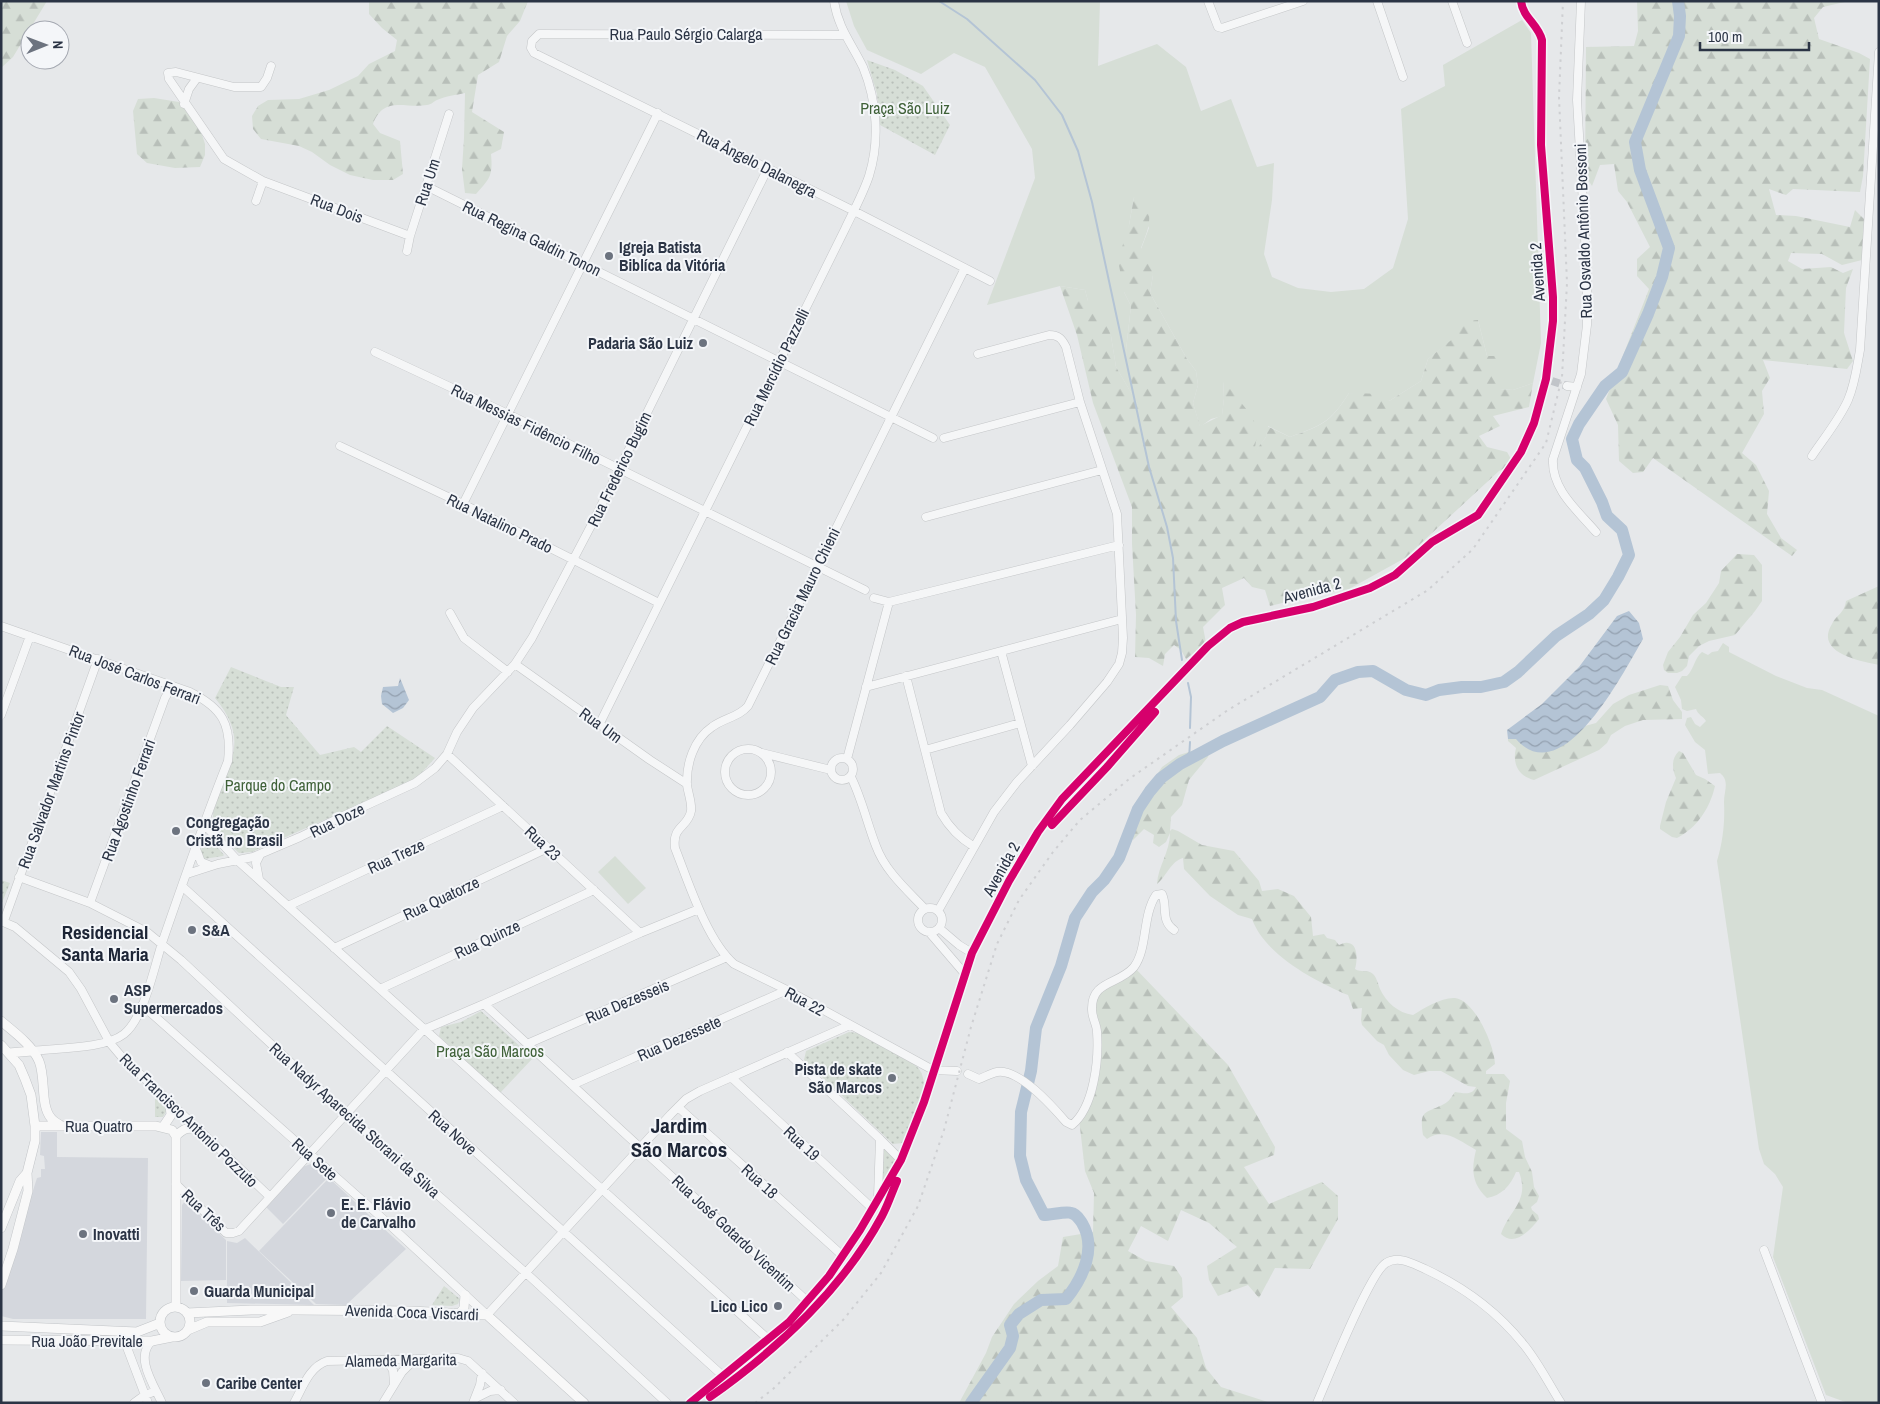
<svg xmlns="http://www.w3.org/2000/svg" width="1880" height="1404" viewBox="0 0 1880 1404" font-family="'Archivo Narrow',sans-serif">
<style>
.built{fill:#d4d7dd}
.green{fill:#d6ded6}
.forest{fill:url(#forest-firs)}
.park{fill:url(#park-dots)}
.water{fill:url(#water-waves)}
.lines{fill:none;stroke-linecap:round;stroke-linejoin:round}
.stream{stroke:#b4c4d5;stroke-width:2}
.river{stroke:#b4c4d5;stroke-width:12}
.minor-tunnel{stroke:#c1c4c9;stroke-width:8;stroke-dasharray:8 4;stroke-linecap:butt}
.minor-casing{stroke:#c4c6c8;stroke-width:9}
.major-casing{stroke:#c2c5c8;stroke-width:10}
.minor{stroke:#f5f6f7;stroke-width:8}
.major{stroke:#f8f8f8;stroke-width:9}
.rail{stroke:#cecfd2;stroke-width:2;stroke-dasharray:2.5 5;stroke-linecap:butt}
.cycleway-casing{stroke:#f4f6f9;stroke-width:11}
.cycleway{stroke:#d6006c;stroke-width:8}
.poi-dot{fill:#6c737f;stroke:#f4f6f9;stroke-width:2}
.labels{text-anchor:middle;stroke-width:4;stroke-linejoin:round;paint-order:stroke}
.street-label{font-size:16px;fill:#2b3445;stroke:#f4f6f9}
.park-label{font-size:16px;fill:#3f6138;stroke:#f4f6f9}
.poi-label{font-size:16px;font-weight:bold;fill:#2b3445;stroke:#f4f6f9;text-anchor:start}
.quarter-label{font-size:19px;font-weight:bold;fill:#1d2536;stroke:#f4f6f9}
.district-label{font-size:21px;font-weight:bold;fill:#1d2536;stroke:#f4f6f9}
</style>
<defs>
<pattern id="forest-firs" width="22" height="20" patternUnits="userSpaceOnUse" patternTransform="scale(1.25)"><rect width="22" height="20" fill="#d6ded6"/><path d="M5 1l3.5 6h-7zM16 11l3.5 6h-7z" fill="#b8bfb9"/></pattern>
<pattern id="park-dots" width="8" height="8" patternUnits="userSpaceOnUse" patternTransform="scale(1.25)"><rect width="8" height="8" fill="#d6ded6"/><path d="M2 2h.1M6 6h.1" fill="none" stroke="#b8bfb9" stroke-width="1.8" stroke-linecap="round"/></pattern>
<pattern id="water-waves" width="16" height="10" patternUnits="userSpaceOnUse" patternTransform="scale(1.25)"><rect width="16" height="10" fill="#b4c4d5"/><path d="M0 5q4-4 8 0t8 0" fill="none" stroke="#93a0af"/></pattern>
</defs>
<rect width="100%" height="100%" fill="#e6e8ea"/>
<path class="built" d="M41,1132H57V1157L148,1158L146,1319H13L1,1316V1290L37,1178L41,1177V1169H45L44,1156L40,1155Z
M311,1164L316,1165L328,1177L283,1224L266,1207L302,1167Z
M329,1178L406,1249L346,1305L316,1304L259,1251Z
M185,1201L226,1240V1280L181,1281L182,1205Z
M245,1238L314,1305L227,1303V1241L237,1243Z"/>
<path class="green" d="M846,1H1100L1098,66L1157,44L1186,67L1201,111L1231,99L1257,167L1274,163L1272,200L1264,254L1272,277L1298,288L1331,292L1364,289L1393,268L1408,219L1401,109L1445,86L1443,65L1522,20L1531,33L1541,343L1533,383L1513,390L1499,389L1487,356L1478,320L1428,359L1421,381L1389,401L1349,393C1330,423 1322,425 1290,437L1268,426L1266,437L1254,454L1223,381L1224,398L1222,416L1211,419L1200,427L1193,403L1198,385L1196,371L1187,359L1150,293L1153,275L1141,249L1149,228L1134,197L1129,225L1124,292L1131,306L1126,350L1141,410L1116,367L1111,336L1088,301L1085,290L1060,286L987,305L1035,178L1032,149L985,67L954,53L921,74L867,50L854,26Z
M1723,643L1729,647V652L1776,676L1807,688L1822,690L1879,716V1403H1848L1826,1395L1773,1257L1783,1187L1775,1174L1764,1164L1759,1149L1717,861C1723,841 1725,822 1724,802C1724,791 1730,781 1720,773L1708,774L1705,750L1695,742L1685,725L1687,718L1691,717L1695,724L1700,727L1706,721C1703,716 1698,715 1696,709L1687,711L1682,709L1681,700L1675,687L1682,676H1687C1694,669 1695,657 1702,652L1708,655L1712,652L1718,651Z
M615,856L646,888L628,904L598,872Z"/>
<path class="forest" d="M1,1H47L13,57L1,68Z
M369,1H528L520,21L507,36L499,62L478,75L472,112L504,132L501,149L491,154C493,176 490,178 476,194L465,193L462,169L464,138L465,93C456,95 446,96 437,100C434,101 431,105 427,105C405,109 384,95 373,124L380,133L400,141L403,174L393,180H373L350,175L330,165L312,152L299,146L261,139L253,129L252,116L258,106L268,100L299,99L329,90L358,76L369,64L395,51L397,40L382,28L369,14Z
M1637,1H1849L1823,7L1814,18L1819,39L1859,53L1870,59L1863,176L1860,192L1793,189L1786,195L1769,189L1776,215L1796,216L1850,227L1855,210L1864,219L1862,260L1842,265L1822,254L1791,253L1788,261L1802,269L1831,267L1843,273L1853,269L1846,288L1844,333L1853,361L1847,369L1763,360L1770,378L1762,391L1764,414L1742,453L1756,465L1769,491L1767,514L1781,538L1797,550L1792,556L1653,458L1643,472L1633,473L1619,461L1618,425L1606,399L1649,289L1637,276V259L1650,247L1627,202L1618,191L1614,164L1600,165L1592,186L1585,175L1586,47L1634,46L1638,31Z
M154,98L179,102L197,119L205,144V155L200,167L175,168L147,163L137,154L133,111L138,99Z
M1134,197L1147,202C1152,222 1148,230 1141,248L1151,259L1153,275L1150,293L1187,359L1196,371L1198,385L1193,403L1200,426L1222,415L1224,398L1223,380L1251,415L1258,430L1254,453L1266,437L1267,426L1290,437C1323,425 1330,423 1349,393L1384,394L1389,401L1421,381L1428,359L1455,337L1465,321L1478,320L1487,356H1499L1500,389L1513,390L1533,383L1529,407L1493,416L1500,426L1479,436L1487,447L1507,452L1511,459L1505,468L1499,471L1405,558L1349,589L1307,597L1270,606L1265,590L1252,587L1244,578L1222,588L1225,605L1203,627L1206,643L1186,659L1181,650L1174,645L1165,654L1163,666L1149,658L1135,657L1136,615L1132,544V507L1093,403L1077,335L1060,286L1085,290L1088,301L1100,303L1111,336L1116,367L1139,406L1130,382L1126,350L1131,306L1124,292L1118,260L1129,225Z
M1737,554L1754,555L1762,565V601L1755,611L1735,635L1709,641L1699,646L1689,656L1687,666L1682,671L1677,673H1668L1664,670L1663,665L1668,652L1680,637L1693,615L1706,603L1719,583L1721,571Z
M1879,586V665C1860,661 1814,653 1832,624C1837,614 1844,614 1846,601Z
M1660,685L1668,686L1673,700L1682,712V719L1643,720L1625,726L1611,735L1607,743L1599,750L1534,780C1518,776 1512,763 1516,748L1508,741V737L1570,730L1596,723L1613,704L1629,695Z
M1199,749H1204L1209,753L1208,757L1189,780L1182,805L1171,817L1170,831L1172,829L1178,831L1202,845L1234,851L1259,881L1262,891L1278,889L1294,896L1311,917L1313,936L1324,934L1327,938L1335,940L1339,945C1342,944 1345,942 1348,943C1359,944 1357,963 1355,969C1361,973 1368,969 1373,974C1377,978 1378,984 1380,989C1386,1002 1398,1013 1413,1015C1424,1008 1442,997 1455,998C1475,1000 1495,1047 1495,1064L1486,1071V1074H1504L1510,1081L1506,1103V1129L1522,1141L1525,1157L1532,1172L1534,1187L1539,1196L1537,1202L1531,1207L1532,1210L1538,1215L1539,1219C1531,1229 1515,1248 1501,1234C1510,1209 1530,1201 1519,1172H1516C1511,1185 1501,1196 1487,1198C1472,1184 1471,1170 1476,1150C1459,1141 1445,1127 1427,1139L1423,1135C1419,1109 1425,1114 1444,1104C1449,1102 1452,1096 1455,1092C1463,1093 1472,1096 1476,1087L1468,1086L1441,1071H1429L1414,1075L1403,1070L1389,1055L1384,1045L1377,1041L1362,1025L1361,1020L1362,1008L1353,1009L1348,995C1315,981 1265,955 1252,919L1238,915L1210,896L1184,869L1183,858C1171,861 1166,877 1157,884C1158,866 1170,852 1170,833L1166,842L1159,847L1153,843L1154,835L1144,829L1133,840L1132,827L1137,805L1162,767L1179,755Z
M1679,751L1683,753L1696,775L1705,779L1715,786C1710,808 1697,828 1677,838L1672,837L1660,829V826L1666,802L1676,778C1672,768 1671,759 1679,751Z
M1134,967L1228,1065L1275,1147L1274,1155L1244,1167L1269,1204L1322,1182L1338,1196V1219L1310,1269L1275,1268L1259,1298L1248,1285L1218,1296L1209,1280L1207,1266L1237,1247L1209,1223L1181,1210L1168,1241L1141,1226L1128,1251L1146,1261L1174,1266L1182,1278L1183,1297L1171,1307L1197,1338L1206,1368L1221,1387L1271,1403H959L986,1353L992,1337L1014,1304L1038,1281L1058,1266L1063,1237L1093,1232L1094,1193L1085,1171L1079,1119L1088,1101L1098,1031L1092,1011L1095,993Z"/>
<path class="park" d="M867,60L895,70L923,86L950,125L935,155L880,125L877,94Z
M231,667L281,687H294L286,715L320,755L354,747L361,752L387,726L435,758L415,780L252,852L239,853C231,845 214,833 213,821C212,812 217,802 219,794C234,754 246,736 215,698Z
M207,840L212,841L224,855L223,856L204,859L200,852L204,843Z
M1,880L10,883L1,905Z
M481,1011L533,1058L500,1093L439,1036L441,1027L461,1022Z
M849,1032L857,1033C872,1041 909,1056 919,1069C923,1075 924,1080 924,1087L907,1137L903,1143L893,1144L804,1060L806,1051Z
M155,1096L163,1102L167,1110L163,1117H155Z
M882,1146L896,1158V1163L881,1189Z
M444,1286L460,1299L458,1304L452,1306L432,1305Z"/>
<path class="water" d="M1629,611L1639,623L1643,639C1624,671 1563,793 1516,739H1508L1507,730L1542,704L1579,667L1617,616Z
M400,678L409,700L403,708L393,713L382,704L381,696L383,687L398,686Z"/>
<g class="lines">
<path class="stream" d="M939,1L967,19L1035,80L1062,115L1078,151L1092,202L1149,467L1167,527L1173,558L1176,621L1182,660
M1188,683L1191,697L1190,728
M1189,759L1190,742"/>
<path class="river" d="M971,1403L1010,1348L1013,1336L1010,1325L1019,1314L1041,1300L1066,1299C1083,1278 1097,1248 1082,1223C1079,1219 1077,1214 1071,1213C1066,1211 1051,1215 1044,1215L1026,1180L1020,1156L1021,1112L1031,1071L1036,1028L1061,966L1075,918L1092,892L1104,880L1119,858L1138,809L1150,791L1161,778L1180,764L1223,741L1320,697L1335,680L1358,672L1373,671L1406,690L1426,695L1439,690L1462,687H1481L1504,682L1518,672L1556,636L1589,614L1604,600L1618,577L1629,555L1622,530L1607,516L1602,502L1585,468L1577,460L1572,439L1579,424L1605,386L1622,372L1648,314L1662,277L1669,248L1640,170L1635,142L1679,36L1680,16L1678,1"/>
<path class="minor-tunnel" d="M1552,381L1567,386"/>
<g class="minor-casing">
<path id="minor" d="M1208,1L1218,27L1222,28L1303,1
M1377,1L1403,77
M1452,1L1467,43
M1581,1L1577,100L1587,273V325L1581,374L1553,459C1551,489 1578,511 1596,532
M844,35L539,34L532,41L531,48L534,53L854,211L990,281
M271,66L267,78L261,87H234L176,72L168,73L169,79L224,159L263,181L410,236
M184,104L189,89L197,78
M426,186L933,438
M256,201L263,181
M407,251L410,236L449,114
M375,352L508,414L865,590
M1567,386L1577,387
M944,438L1080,402
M340,446L463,504L659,603
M1812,456C1824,438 1839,420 1848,400C1855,384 1857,366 1860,350L1879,52
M463,504L658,113
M926,517L1102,470
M874,598L889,602L1119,545
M450,613L464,638L508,672
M1,626L190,692C222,708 232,724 228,761C204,821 183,882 162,943C154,968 144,1018 124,1034C105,1049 57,1048 32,1051
M1001,651L1032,766
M515,664L650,760L687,784
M906,676L941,813C949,827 958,837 973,846
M866,687L1122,619
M1,715L30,636
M600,723L845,229C853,212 863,194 869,176C880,141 877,101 863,67C852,44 838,28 834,1
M725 772a23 23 0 1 1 46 0a23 23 0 1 1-46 0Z
M925,750L1020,723
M762,753L831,770
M447,754L640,933
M831 769a11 11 0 1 1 22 0a11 11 0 1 1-22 0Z
M847,759L889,602
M851,777C862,799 867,823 876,846C885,871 907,890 925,909
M204,824L238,861L768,1339
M196,849L201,862L211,866
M187,874L218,864L253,857L300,837L341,817L415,783L435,768L447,754L457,732L473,708L515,664L532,638L593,522L768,168
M19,877L90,903L147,932L181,960L345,1113L526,1273L667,1403
M259,879L256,863L260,855
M183,887L723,1376
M90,903L165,698L172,686
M288,906L503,806
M918 920a12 12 0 1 1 24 0a12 12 0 1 1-24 0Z
M938,911L994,812L1017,782L1070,725L1107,682L1119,664L1122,653L1123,638L1117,514L1080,402L1066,347C1062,339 1059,335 1049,335L978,354
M1,921L15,927L69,972L81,989L110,1043L121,1056L269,1196
M4,921L98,659
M939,928L959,945L972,953
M929,932L965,974
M334,948L548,848
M380,989L594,890
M484,1004L807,1301
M142,1005L381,1217L487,1315L671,1114L686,1099L700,1091L850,1025
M527,1044L727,957
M787,1052L880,1139
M933,1070L787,990L734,964C707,941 688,881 675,848C672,825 688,828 691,811C692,802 688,793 687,785C686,764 694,739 712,727C724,718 739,717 748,706L965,268
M933,1070L957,1071
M968,1074L979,1079C985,1077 991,1073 997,1072C1019,1068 1053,1107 1066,1122L1072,1125C1094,1107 1099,1060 1097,1032C1097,1025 1092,1018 1092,1010C1091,980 1119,985 1134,967C1148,948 1142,916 1156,895L1162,894C1168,906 1160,920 1174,930
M731,1077L873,1209
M572,1085L787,990
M678,1107L843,1256
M176,1184L226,1233H233L239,1231L423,1030L484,1004L640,933L699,909
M878,1197L880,1139L901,1160
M1764,1250L1822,1403
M123,1337L148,1403
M152,1341C134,1357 154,1385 162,1403
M387,1361L393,1370L394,1384
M476,1398L490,1391L501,1390
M134,1403L145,1395L156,1391
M294,1403C303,1387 309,1367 327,1361L458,1358L468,1361L514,1403
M383,1403L402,1372L415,1359
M473,1403L480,1385L482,1373
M690,1403L789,1322L829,1276L860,1230L901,1160L924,1102L972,953L1009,881L1038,832L1062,799L1208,646L1230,628L1243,622L1313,607L1370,588L1395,575L1432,542L1478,515L1521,452L1534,423L1546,379L1553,321V297L1541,145L1542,40C1538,24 1523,18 1521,1
M1317,1403C1327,1380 1370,1272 1386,1263C1399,1255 1413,1264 1425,1269C1464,1287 1497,1311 1524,1345C1538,1362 1549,1384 1561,1403"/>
</g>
<g class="major-casing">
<path id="major" d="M1,1021C14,1032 32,1045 39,1061C46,1078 40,1105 51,1118C53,1121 57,1123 60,1125
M1,1045L19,1065L25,1079L31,1095L35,1126V1141L27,1173L28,1191L13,1249L1,1285
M9,1053L32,1051
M35,1126H156L172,1130L176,1136V1307
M163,1127L171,1115L170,1104
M176,1136C184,1128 188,1127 198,1129
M1,1228L20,1181L27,1173
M160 1322a15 15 0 1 1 30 0a15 15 0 1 1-30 0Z
M187,1313L251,1310H296L411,1311L487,1315L584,1403
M460,1313L464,1308L465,1295
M1,1326L137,1332L160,1323
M188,1330L207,1322H260L288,1312
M1,1340L152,1341L172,1337"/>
</g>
<use href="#minor" class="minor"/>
<use href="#major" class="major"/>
<path class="rail" d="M755,1403L773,1389L843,1320L881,1273L918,1206L944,1130L971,1027L997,944L1019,900L1053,852L1080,820L1129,779L1228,710L1428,590L1473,549L1546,443L1562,377L1567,283L1559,97L1563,1"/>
<g class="cycleway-casing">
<path id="cycleway" d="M1052,825L1107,767L1155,712
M710,1397C778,1349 842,1290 882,1216C888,1205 892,1192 897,1181
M690,1403L789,1322L829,1276L860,1230L901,1160L924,1102L972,953L1009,881L1038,832L1062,799L1208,646L1230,628L1243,622L1313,607L1370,588L1395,575L1432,542L1478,515L1521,452L1534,423L1546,379L1553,321V297L1541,145L1542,40C1538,24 1523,18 1521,1"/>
</g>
<use href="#cycleway" class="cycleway"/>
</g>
<g class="poi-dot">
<circle cx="609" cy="256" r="5"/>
<circle cx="703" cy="343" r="5"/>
<circle cx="176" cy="831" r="5"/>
<circle cx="192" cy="930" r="5"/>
<circle cx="114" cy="999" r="5"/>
<circle cx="892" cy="1078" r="5"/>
<circle cx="331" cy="1213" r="5"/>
<circle cx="83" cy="1234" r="5"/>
<circle cx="194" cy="1291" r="5"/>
<circle cx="778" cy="1306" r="5"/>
<circle cx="206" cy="1383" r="5"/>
</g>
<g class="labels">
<g class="street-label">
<text x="686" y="40">Rua Paulo Sérgio Calarga</text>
<text transform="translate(757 163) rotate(27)" y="6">Rua Ângelo Dalanegra</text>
<text transform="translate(427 182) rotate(-72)" y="6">Rua Um</text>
<text transform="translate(337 208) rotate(21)" y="6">Rua Dois</text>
<text transform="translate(1583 231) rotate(-92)" y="6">Rua Osvaldo Antônio Bossoni</text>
<text transform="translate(532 238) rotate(26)" y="6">Rua Regina Galdin Tonon</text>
<text transform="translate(1537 272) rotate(-94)" y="6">Avenida 2</text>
<text transform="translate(776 367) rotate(-64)" y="6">Rua Mercídio Pazzelli</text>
<text transform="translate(526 424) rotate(26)" y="6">Rua Messias Fidêncio Filho</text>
<text transform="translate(619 469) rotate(-64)" y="6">Rua Frederico Bugim</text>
<text transform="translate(500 523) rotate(26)" y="6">Rua Natalino Prado</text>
<text transform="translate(1312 590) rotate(-15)" y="6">Avenida 2</text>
<text transform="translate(802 596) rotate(-64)" y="6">Rua Gracia Mauro Chieni</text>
<text transform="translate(135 674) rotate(21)" y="6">Rua José Carlos Ferrari</text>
<text transform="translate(601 725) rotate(36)" y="6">Rua Um</text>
<text transform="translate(51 790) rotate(-70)" y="6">Rua Salvador Martins Pintor</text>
<text transform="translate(128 800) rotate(-70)" y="6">Rua Agostinho Ferrari</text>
<text transform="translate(337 820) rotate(-26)" y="6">Rua Doze</text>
<text transform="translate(543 843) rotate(43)" y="6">Rua 23</text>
<text transform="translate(396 856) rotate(-25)" y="6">Rua Treze</text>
<text transform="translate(1001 869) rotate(-61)" y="6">Avenida 2</text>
<text transform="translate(441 898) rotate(-25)" y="6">Rua Quatorze</text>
<text transform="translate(487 939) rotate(-25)" y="6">Rua Quinze</text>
<text transform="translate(627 1001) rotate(-23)" y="6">Rua Dezesseis</text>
<text transform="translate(805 1001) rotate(29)" y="6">Rua 22</text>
<text transform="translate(679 1038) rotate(-24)" y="6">Rua Dezessete</text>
<text transform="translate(189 1120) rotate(44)" y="6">Rua Francisco Antonio Pozzuto</text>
<text transform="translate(355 1120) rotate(42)" y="6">Rua Nadyr Aparecida Storani da Silva</text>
<text x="99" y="1132">Rua Quatro</text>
<text transform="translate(453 1132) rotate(42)" y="6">Rua Nove</text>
<text transform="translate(802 1143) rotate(43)" y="6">Rua 19</text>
<text transform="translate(315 1159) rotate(42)" y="6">Rua Sete</text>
<text transform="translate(760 1181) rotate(42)" y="6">Rua 18</text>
<text transform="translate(204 1210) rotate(43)" y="6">Rua Três</text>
<text transform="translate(734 1233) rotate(43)" y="6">Rua José Gotardo Vicentim</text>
<text transform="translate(412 1312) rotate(2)" y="6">Avenida Coca Viscardi</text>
<text x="87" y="1347">Rua João Previtale</text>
<text transform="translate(401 1360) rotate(-1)" y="6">Alameda Margarita</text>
</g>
<g class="park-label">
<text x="905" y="114">Praça São Luiz</text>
<text x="278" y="791">Parque do Campo</text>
<text x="490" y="1057">Praça São Marcos</text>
</g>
<g class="poi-label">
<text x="619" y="253">Igreja Batista<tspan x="619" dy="18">Biblíca da Vitória</tspan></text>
<text x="693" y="349" text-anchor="end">Padaria São Luiz</text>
<text x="186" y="828">Congregação<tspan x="186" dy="18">Cristã no Brasil</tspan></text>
<text x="202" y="936">S&amp;A</text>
<text x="124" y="996">ASP<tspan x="124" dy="18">Supermercados</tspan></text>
<text x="882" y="1075" text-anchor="end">Pista de skate<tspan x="882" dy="18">São Marcos</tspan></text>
<text x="341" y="1210">E. E. Flávio<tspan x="341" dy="18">de Carvalho</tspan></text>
<text x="93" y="1240">Inovatti</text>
<text x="204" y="1297">Guarda Municipal</text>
<text x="768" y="1312" text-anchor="end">Lico Lico</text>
<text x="216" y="1389">Caribe Center</text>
</g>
<g class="quarter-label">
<text x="105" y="939">Residencial<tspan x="105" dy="22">Santa Maria</tspan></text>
</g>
<g class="district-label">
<text x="679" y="1133">Jardim<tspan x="679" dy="24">São Marcos</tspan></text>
</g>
</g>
<rect width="1880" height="1404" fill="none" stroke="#2b3445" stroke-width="5"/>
<g transform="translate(45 45) rotate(89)"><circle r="24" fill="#f4f6f9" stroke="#a4a8b1"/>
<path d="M0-4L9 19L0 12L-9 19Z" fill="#6c737f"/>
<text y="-8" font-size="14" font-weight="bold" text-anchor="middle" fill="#2b3445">N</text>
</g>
<path d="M1700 42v8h109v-8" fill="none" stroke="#2b3445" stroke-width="2.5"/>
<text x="1708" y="42" font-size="15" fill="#2b3445" stroke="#f4f6f9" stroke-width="4" paint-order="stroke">100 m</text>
</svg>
